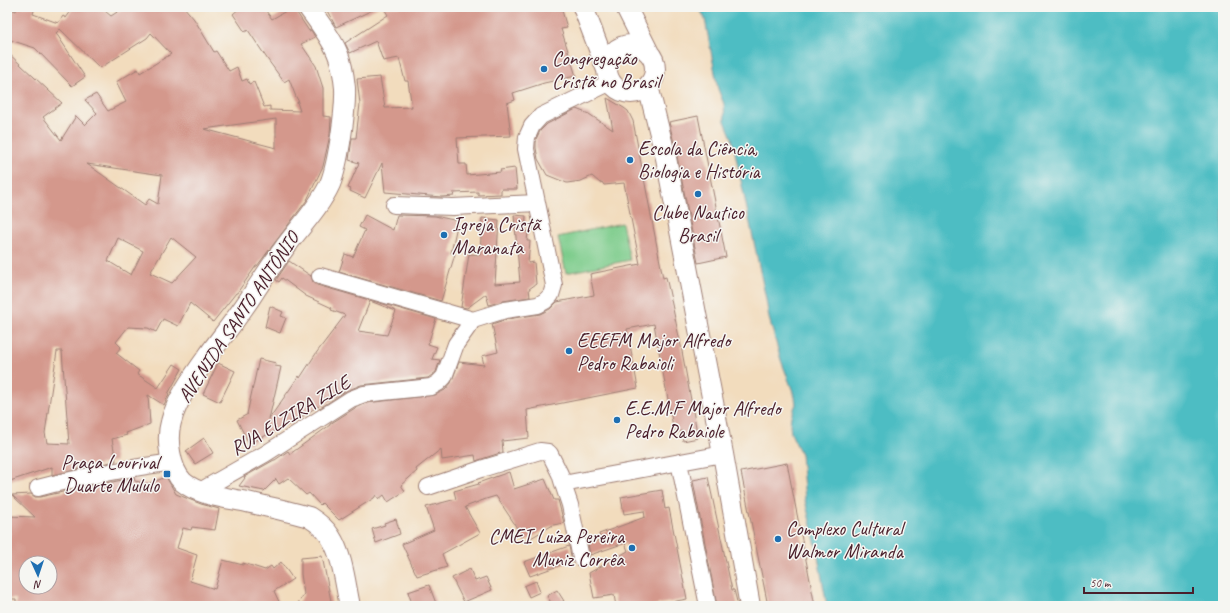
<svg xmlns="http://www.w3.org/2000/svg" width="1230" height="613" viewBox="0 0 1230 613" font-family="Caveat,sans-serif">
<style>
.green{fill:#7dcc8b;stroke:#64765b}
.water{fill:#4ebdc3;stroke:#4c6e77}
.building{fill:#d4988c;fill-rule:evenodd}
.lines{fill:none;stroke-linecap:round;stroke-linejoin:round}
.minor-casing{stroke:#9e7e74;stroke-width:18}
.tertiary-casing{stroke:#9e7e74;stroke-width:22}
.minor{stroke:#fff;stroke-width:16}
.tertiary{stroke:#fff;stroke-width:20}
.poi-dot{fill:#1f6fb2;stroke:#f6f6f2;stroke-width:1.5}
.labels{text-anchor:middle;stroke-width:3;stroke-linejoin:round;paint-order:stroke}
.poi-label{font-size:20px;fill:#4a1f2b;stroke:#f6f6f2;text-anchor:start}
.street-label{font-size:20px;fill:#4a1f2b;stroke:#f6f6f2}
</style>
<rect width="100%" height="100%" fill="#f6f6f2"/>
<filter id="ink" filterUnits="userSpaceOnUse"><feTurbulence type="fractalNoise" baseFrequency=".025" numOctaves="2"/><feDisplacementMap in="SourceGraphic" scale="8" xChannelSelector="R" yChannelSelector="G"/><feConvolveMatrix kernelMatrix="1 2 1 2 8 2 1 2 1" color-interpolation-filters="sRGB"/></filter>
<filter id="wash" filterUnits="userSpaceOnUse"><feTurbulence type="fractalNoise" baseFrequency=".012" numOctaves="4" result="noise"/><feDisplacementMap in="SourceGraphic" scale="16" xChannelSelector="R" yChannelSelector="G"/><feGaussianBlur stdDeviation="0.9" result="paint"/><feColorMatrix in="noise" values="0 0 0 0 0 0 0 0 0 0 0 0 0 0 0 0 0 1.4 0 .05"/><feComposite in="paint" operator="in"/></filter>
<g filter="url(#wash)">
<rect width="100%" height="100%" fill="#f2dcbd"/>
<path class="green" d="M622,223L630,260L566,273L558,237Z"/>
<path class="water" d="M699,7H1223V606H827L816,546L805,500L801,454L791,433L790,425L791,416L796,404L795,397L781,360L769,318L766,299L732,138L725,121L724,104L718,89L705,19Z"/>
<g id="blocks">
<path class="building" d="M17,7H35L33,14L58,23L63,16L66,18L74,7H100L111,16L125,7H184L194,19L214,52L216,51L229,71L237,67L242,81L247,79L249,84L254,82L264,107L270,106V110L300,111L297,102H299L296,97L289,79L284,82L268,60L248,30L245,32L233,14L241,7H263L272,19L293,7L309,31L311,30L315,37L301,44L316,66L323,88V116L331,117L330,135L323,166L307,200L257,266H256L237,293H236L213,322L190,303L178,326L163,319L156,332L148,328L128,327L116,342L121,347L116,353L139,371L137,374L158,388L174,364L182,369L168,394H169L164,405L148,395L150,424L126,433L127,435L112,439L116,461L52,475V467L7,482V52L62,103L43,117L61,140L76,116L85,125L97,113L85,100L96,94L108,111L126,102L116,82L138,69L140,73L171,54L151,33L147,38L100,68L60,29L56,33L85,77L72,86L35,48L7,39V8L16,11ZM276,119V148L204,129ZM87,164L162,175L158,204L149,199L145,205ZM171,237L196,257L172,283L150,273ZM118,238L143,251L131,275L108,261ZM57,351H62L69,444L47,443L45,433Z
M325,7H379L336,27Z
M383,7H561L567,28L561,29L576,76L544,83L513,93L515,100L507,103L511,136L457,138L459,164H466L467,175L501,172L500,170L515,168L517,189H501V194L478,195V192L453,193L454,196L441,197L385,192L382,163L365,198L350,191L351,189L348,188L359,163L349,160L352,138H356L360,104L357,79L380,77L385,108L412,107L408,81H405L399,58L383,61L376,41L350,53L345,43L388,15Z
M607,98L624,108L628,111L633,121L663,278L666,277L668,286L681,346L698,438L683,441L682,431L674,432L654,324L627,329L638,388L527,410L529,438L502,441L503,452L476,461L475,455L442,460L441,449L416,469L417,471L401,485L405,491L388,502L384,495L379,499L376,495L374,498L339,520L322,503L320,505L309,493L306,495L288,478L279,484L276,479L264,491L239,486L245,478L244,477L274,460H275L288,451L290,454L330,425V424L355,408L366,403L435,395L445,390L451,383L459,362L484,365L482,356L498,352L492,324L507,319L540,314L550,309L557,302L594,295L590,274L640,264L624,183L604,185L602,182L600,183L592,176L581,181L567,183L547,175L538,159L536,148V139L540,131L547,124L576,109L589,114L613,130Z
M698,116L726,257L698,263L677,156L669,122Z
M365,215L393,230L397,215L435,216L458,221L451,253L455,254L441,301L339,272L345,254L353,257L365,230L359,227Z
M514,215L526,216L525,231L528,232L527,241H530L528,263L534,262L536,284L529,289L530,297L503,301L489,305L486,294L467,308L461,307L469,254L480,255L482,218L499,220L495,284L520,282Z
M289,261L311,276L313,282L317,285L436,319L428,344L437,347L432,359L440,360L436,372L428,378L361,385L346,391L320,408L318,406L300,418L249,444L237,420L248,414H247L259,359L276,363L275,366L281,367L269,419L299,376L300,378L317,352L345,315L331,310L332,308L306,296L282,278L279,282L276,280ZM370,301L396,311L387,335L358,331Z
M270,306L283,312L281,316L286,318L280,333L265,327Z
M218,363L235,371L220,402L203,394Z
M204,438L213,453L195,464L186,451Z
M787,463L815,606H768L741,472Z
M509,472L514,489L545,479L554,500H558L564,523L553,525L524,542L514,523L496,496L486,499L465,507L480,533L442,554L447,567L417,576L402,544L434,530L426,507L456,499L454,491L479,484L478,483Z
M166,477L176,494L201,504L219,509L215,530L192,527L191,530L183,528L177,548L197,555L190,581L215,589L223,560L243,565V563L265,570L271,566L273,569L281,562L293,579L274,591L281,606H16V599H7V546L10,532H7V516L35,517L12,495L31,494L35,497H40L90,486L134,478L135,481L148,484ZM26,563H50V587H26Z
M708,477L732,590H734L738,606H717L693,481V480Z
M662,490L665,509L669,508L687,599L650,606H616L614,595L594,598L589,573L628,551L625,543L590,555L588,543L601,540L599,534L645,517L644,511L624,514L621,497Z
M396,519L400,534L376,543L372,529L385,525L384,523Z
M569,546L572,561L530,576L524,562Z
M322,556L332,606H296L304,594L301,574V558Z
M470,569L475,581L486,577L492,590L464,602L452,578Z
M536,581L540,592L529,597L524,586Z
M429,585L437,606H413L408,592Z
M557,590L564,601L553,606L547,596Z"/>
</g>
</g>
<g filter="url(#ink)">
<use href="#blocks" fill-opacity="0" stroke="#9e7e74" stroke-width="1"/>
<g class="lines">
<g class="minor-casing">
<path id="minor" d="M394,205L453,207L537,203
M320,276L473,320
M679,462L708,606
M563,484L570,505L581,558
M428,487L481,469L540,451L548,452L550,454L560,474L563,484L723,454
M38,488C82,476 127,469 172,462
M200,491L265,454L351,399L364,394L431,387L438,383L444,377L456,344L473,320L505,310L538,305L545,301L551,295L554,285L526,149L527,137L532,126L541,116L611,82"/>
</g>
<g class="tertiary-casing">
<path id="tertiary" d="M308,7C318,21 330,36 337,52C342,63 344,77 345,88C346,110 338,165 330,184C319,208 298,229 283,250C273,263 265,276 256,289C243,310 228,329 213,349C198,370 177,397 171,422C166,439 170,469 183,482C198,495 228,498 247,502C268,507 289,511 309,517C317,522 325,528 330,536C343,556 345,583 350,606
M583,7L607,70
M626,7L649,53
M607 69a24 24 0 1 1 48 0a24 24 0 1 1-48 0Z
M648,86L666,158L723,454L750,606"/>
</g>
<use href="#minor" class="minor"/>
<use href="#tertiary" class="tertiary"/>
</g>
</g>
<g class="poi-dot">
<circle cx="544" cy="69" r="4"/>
<circle cx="630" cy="160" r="4"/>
<circle cx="698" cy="194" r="4"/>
<circle cx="444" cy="235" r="4"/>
<circle cx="569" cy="351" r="4"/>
<circle cx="617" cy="420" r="4"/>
<rect x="163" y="470" width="8" height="8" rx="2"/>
<circle cx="778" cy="539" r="4"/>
<circle cx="632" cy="548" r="4"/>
</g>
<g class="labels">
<g class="poi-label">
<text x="552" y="65">Congregação<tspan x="552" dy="23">Cristã no Brasil</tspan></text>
<text x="638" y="155">Escola da Ciência,<tspan x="638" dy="23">Biologia e História</tspan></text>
<text x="698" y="219" text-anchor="middle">Clube Nautico<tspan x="698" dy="23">Brasil</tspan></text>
<text x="452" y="231">Igreja Cristã<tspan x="452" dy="23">Maranata</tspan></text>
<text x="577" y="347">EEEFM Major Alfredo<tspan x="577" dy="23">Pedro Rabaioli</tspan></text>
<text x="625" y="415">E.E.M.F Major Alfredo<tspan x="625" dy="23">Pedro Rabaiole</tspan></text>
<text x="159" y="469" text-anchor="end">Praça Lourival<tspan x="159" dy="23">Duarte Mululo</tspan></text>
<text x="786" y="535">Complexo Cultural<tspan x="786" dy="23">Walmor Miranda</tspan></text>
<text x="624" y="543" text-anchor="end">CMEI Luíza Pereira<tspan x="624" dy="23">Muniz Corrêa</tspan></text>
</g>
<g class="street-label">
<text transform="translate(238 317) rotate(-56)" y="7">AVENIDA SANTO ANTÔNIO</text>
<text transform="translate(290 415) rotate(-31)" y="7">RUA ELZIRA ZILE</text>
</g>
</g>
<rect width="1230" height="613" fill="none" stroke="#f6f6f2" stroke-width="24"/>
<g transform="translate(38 575) rotate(177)"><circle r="19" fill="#f6f6f2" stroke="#b1a0a2"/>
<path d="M0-3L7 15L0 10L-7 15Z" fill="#1f6fb2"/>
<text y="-6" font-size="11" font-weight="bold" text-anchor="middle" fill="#4a1f2b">N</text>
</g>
<path d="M1084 587v6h109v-6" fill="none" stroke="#4a1f2b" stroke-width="2"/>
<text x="1090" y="587" font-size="12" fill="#4a1f2b" stroke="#f6f6f2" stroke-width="3" paint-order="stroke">50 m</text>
</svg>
